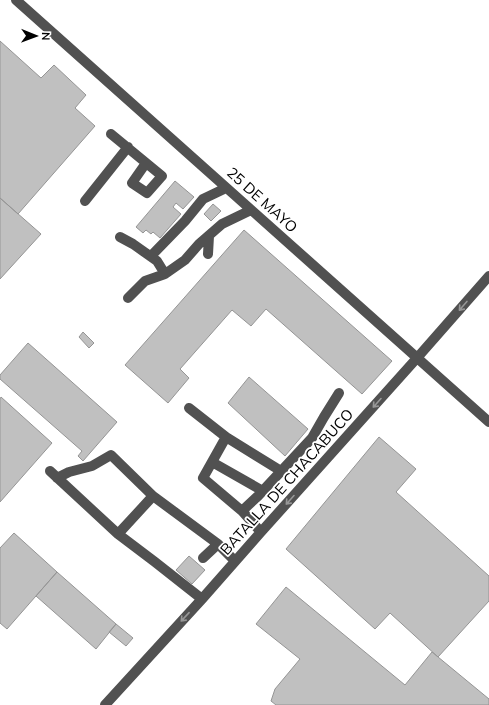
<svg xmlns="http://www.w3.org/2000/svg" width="489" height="705" viewBox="0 0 489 705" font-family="Mulish,sans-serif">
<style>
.building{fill:#c0c0c0;stroke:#959595}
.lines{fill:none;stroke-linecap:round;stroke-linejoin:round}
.minor{stroke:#515151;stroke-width:10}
.oneway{stroke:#979797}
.labels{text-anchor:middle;stroke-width:3.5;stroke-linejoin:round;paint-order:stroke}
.street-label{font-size:15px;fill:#000;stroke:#fff}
</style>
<rect width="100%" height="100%" fill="#fff"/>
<path class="building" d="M0,41L41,78L54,65L86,95L75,108L95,126L18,214L0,198Z
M175,181L194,197L183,209L176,203L173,207L181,214L160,238L153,232L151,234L146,230L143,233L136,227Z
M0,198L41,234L0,279Z
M213,204L221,211L211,221L204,214Z
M244,230L392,361L362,394L266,309L251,326L232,310L180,369L189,378L168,403L125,365Z
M83,332L94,343L89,348L79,337Z
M28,343L117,422L83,461L78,456L82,451L0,379V375Z
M249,377L308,429L285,456L228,403Z
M1,397L52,443L0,502V399Z
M379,437L416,469L396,492L489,576V601L438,657L390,613L375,629L286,549Z
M14,533L57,572L7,629L0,623V548Z
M189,556L205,570L192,584L176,570Z
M57,572L116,624L96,649L36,596Z
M286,587L405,685L432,652L489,699V705H276L271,701L275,689L300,659L256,624Z
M116,624L133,638L126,646L109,632Z"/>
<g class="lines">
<path class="minor" d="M16,0L489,422
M111,134L162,176L147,193L132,183L146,163
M85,201L128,147
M120,237L133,244L157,261L165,274
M208,254L209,236
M151,256L185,221L203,199L226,188
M128,298L145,281L165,274L185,260L199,244L222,224L251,210
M189,408L226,437L203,478L242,511L258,496L312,438L324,417L339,393
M226,437L281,471
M212,462L263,491
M50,471L118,534L155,562L202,599
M57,478L69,472L92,466L111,455L153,496L218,544L235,561
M242,511L261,532
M118,534L153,496
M203,558L218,544
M105,705L202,599L261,532L417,358L489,276"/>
</g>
<defs><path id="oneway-shaft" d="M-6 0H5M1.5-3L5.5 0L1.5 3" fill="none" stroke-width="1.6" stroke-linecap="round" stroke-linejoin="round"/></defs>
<g class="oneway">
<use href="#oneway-shaft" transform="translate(463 306) rotate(131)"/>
<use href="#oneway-shaft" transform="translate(377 403) rotate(132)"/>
<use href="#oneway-shaft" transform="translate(290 500) rotate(132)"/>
<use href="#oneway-shaft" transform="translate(185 617) rotate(133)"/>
</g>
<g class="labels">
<g class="street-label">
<text transform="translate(262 200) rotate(42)" y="5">25 DE MAYO</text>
<text transform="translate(287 482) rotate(-48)" y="5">BATALLA DE CHACABUCO</text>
</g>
</g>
<g transform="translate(36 36) rotate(91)" stroke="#ffffff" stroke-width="3" paint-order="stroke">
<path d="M0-3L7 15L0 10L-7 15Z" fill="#000000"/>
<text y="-6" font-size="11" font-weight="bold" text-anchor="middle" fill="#000000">N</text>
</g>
</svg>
